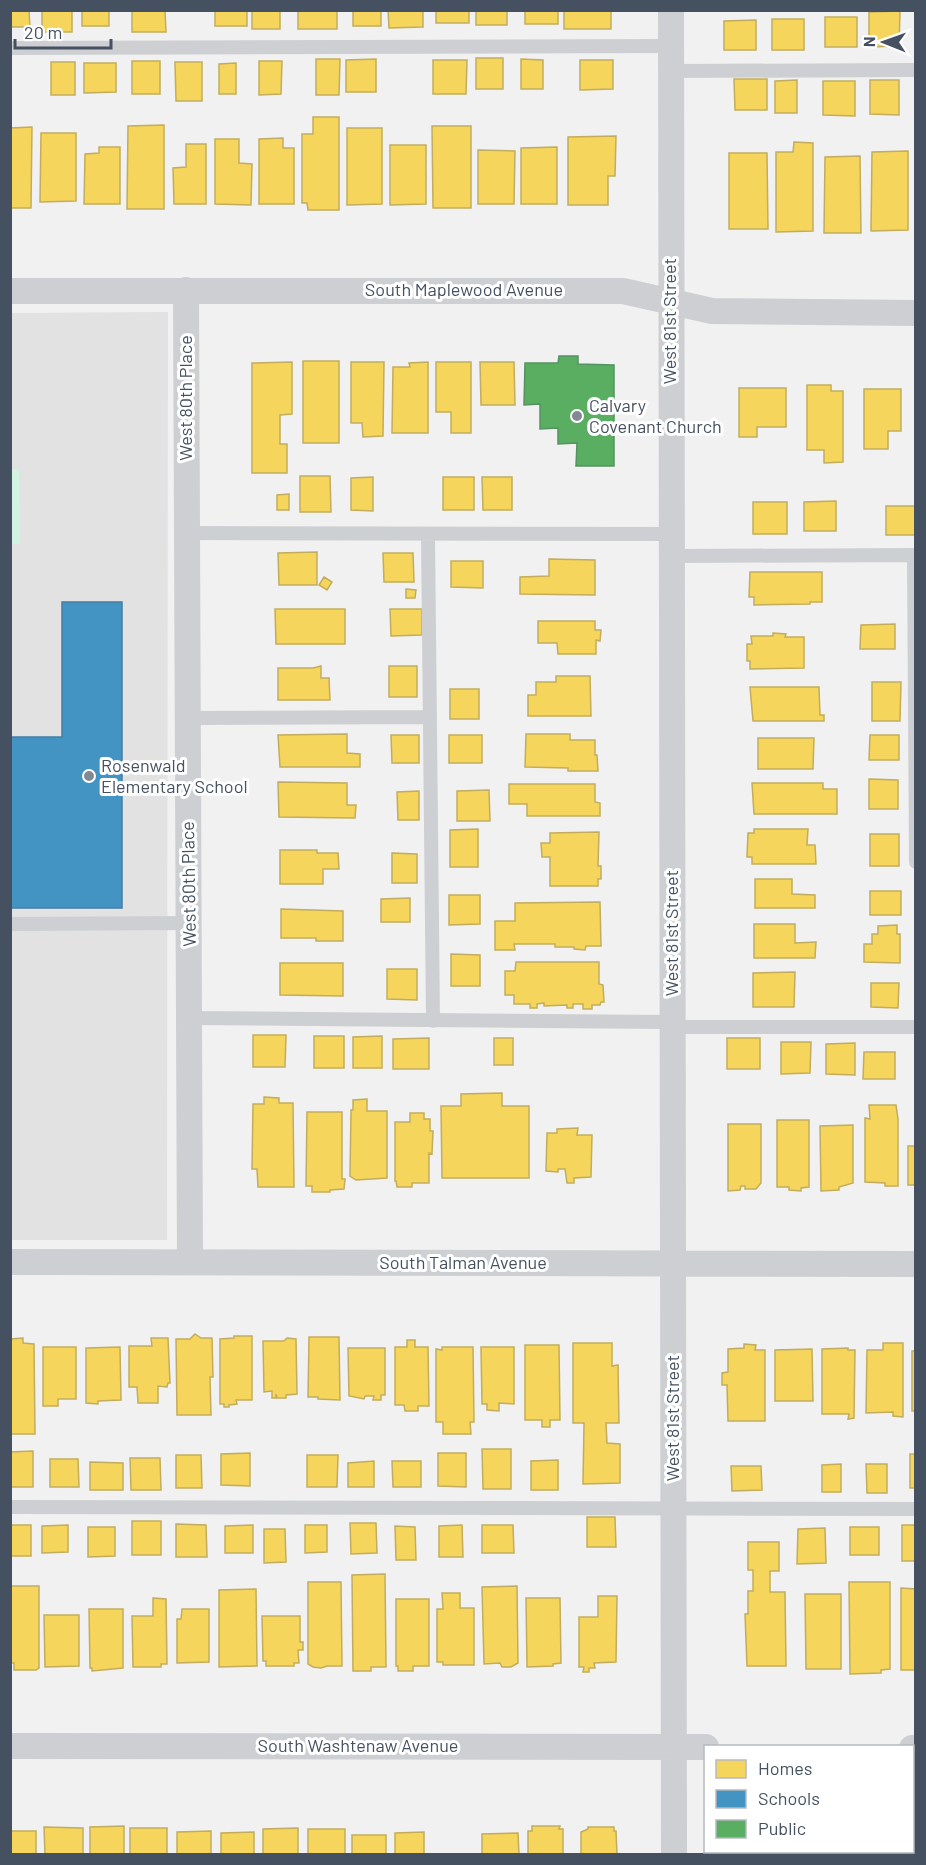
<svg xmlns="http://www.w3.org/2000/svg" width="926" height="1865" viewBox="0 0 926 1865" font-family="Barlow,sans-serif">
<style>
.education{fill:#e3e2e3}
.green{fill:#d3f3e2}
.homes{fill:#f6d55c;stroke:#c1ad5d;stroke-width:1.5}
.schools{fill:#4393c3;stroke:#447fa5;stroke-width:1.5}
.public{fill:#5aae61;stroke:#549261;stroke-width:1.5}
.lines{fill:none;stroke-linecap:round;stroke-linejoin:round}
.lane{stroke:#cdcfd2;stroke-width:14}
.street{stroke:#cdcfd2;stroke-width:26}
.poi-dot{fill:#828993;stroke:#fff;stroke-width:2}
.labels{text-anchor:middle;stroke-width:6;stroke-linejoin:round;paint-order:stroke}
.street-label{font-size:18px;fill:#455160;stroke:#fff}
.poi-label{font-size:18px;fill:#455160;stroke:#fff;text-anchor:start}
</style>
<rect width="100%" height="100%" fill="#f2f1f1"/>
<path class="education" d="M168,312L167,1240H11L10,313Z"/>
<path class="green" d="M11,469H19L20,544H11Z"/>
<path class="homes" d="M10,10H29L30,27H10Z
M42,10H72V32H42Z
M82,10H109V26H82Z
M132,10H165L166,32H132Z
M215,10H247V26H215Z
M252,10H280V29H252Z
M298,10H337V29H298Z
M353,10H381V26H353Z
M388,10H423V27L389,28Z
M436,10H469V23H436Z
M476,10H507V25H476Z
M525,10H558V24H525Z
M564,10H611V29H564Z
M900,11L899,46L869,47V12Z
M825,17H857V47H825Z
M772,19H804V50H772Z
M756,20V50H724V21Z
M476,58H503V89H476Z
M316,59H340L339,95H316Z
M376,59V92H346V60Z
M521,59L543,60V89H521Z
M433,60H467L466,94H433Z
M580,60H613V89L580,90Z
M132,61H160V94H132Z
M259,61H282L281,94L259,95Z
M51,62H75V95H51Z
M175,62H202V101H176Z
M84,63H116V92L84,93Z
M236,63V94H219V64Z
M734,79H767V110H735Z
M797,80V113H775V81Z
M870,80H899V115L870,114Z
M823,81H855V116L823,115Z
M313,117H339V210H308L307,203H302V134H313Z
M164,125V209H127L128,126Z
M432,126H471V208H433Z
M32,127L31,208H10V128Z
M347,128H382V204L347,205Z
M41,133H76V201L40,202Z
M616,136L615,176H608V205H568V137Z
M283,138V148H294V204H259V139Z
M215,139H239V163L252,164L251,205L215,204Z
M794,142L813,143V231L776,232V152H793Z
M186,144H206V204H174L173,168L186,167Z
M390,145H426V204L390,205Z
M99,147H120V204H84L85,154L99,153Z
M557,147V204H521V148Z
M478,150L515,151L514,204H478Z
M908,151V230L871,231L872,152Z
M729,153H767L768,229H729Z
M860,156L861,233H824L825,157Z
M303,361H339V443H303Z
M292,362V414L280,415V444H287V473H252V363Z
M351,362H384L383,436L363,437L362,423H351Z
M428,362V433H392L393,367H410L409,363Z
M436,362H471V433H451V412H436Z
M480,362H514L515,405H481Z
M807,385H831V391H843V462L824,463V450H807Z
M739,388H786V427H757V437H739Z
M864,389H901V431H888V449H864Z
M300,476H330L331,512H300Z
M373,477V511L351,510V478Z
M443,477H474V510H443Z
M482,477H512V510H483Z
M289,494V510H277V495Z
M836,501V531H804V502Z
M753,502H787V534H753Z
M886,506H916V535H886Z
M317,552V585H279L278,553Z
M383,553H413L414,582H384Z
M549,559L595,560V595L520,594V577L549,576Z
M451,561H483V588L451,587Z
M750,572H822V602H810V604L754,605V597H749Z
M324,577L332,582L327,590L319,585Z
M406,589L416,590L415,598H406Z
M275,609H345V644H276Z
M390,609H422V635L391,636Z
M538,621H595V630H601L600,641L596,640V654H558L557,643H538Z
M895,624V649H860L861,625Z
M773,633L786,634L785,637H804V668L750,669V661H747V644H752L751,636H773Z
M321,666V678H329L330,700H278V668H313Z
M389,666H417V697H389Z
M556,676H590L591,716H528V695H536V682H556Z
M872,682H901L900,721H872Z
M750,687H819L820,715H824V721H753Z
M450,689H479V719H450Z
M347,734V753L360,754V767H280L278,735Z
M526,734H570V740H595V755H597L598,771H568V768L525,767Z
M391,735H419V763H392Z
M449,735H482V763H449Z
M870,735H899V760H869Z
M758,738H814L813,769H758Z
M869,779L898,780V809H869Z
M278,782L347,783V805H356L355,818L279,817Z
M752,783H823V789H837V814H754Z
M509,784H595V802L600,803V816H527V804H509Z
M489,790L490,821H457V791Z
M419,791V820H398L397,792Z
M478,829V867H450V830Z
M754,829H808L807,845H815L816,864H752V857H747L748,833H754Z
M599,832L598,866H601V879H598V886H550V857H542L541,843H550V833Z
M870,834H899V866H870Z
M280,850H317V853H338L339,869H323V884H280Z
M392,853L417,854V883H392Z
M755,879H792V894L815,895V908H755Z
M870,891H901V915H870Z
M449,895H480V924L449,925Z
M410,898V922H381V899Z
M600,902L601,946H586L585,950L574,949V947H555V944H514L515,950H495V921H515V903Z
M281,909L343,911V941H316V938H281Z
M754,924H795V943L816,942L815,958H754Z
M897,925V934H900V963L864,962V944H872V934H878V926Z
M451,954L480,955V986H451Z
M516,962H599V984L603,985L604,1002H601L600,1005H592V1009H583V1004H573V1008H567V1005L544,1006V1003L537,1004V1008H530V1004H514V995H505V971H515Z
M280,963H343V996L280,995Z
M387,969H417V1000L387,999Z
M795,972L794,1007H753V973Z
M871,983H899L898,1008L871,1007Z
M253,1035H286L285,1067H253Z
M314,1036H344V1068H314Z
M382,1036V1068H353V1037Z
M429,1038V1069H393V1039Z
M494,1038H513V1065H494Z
M727,1038H760V1069H727Z
M781,1042H811L810,1073L781,1074Z
M855,1043V1075L826,1074V1044Z
M864,1052H895V1079H863Z
M502,1093V1106H529V1178H442L441,1106H461V1094Z
M264,1097L279,1098V1103H293L294,1187H258L257,1169H252L253,1104H264Z
M367,1099V1111H387V1178L356,1180L350,1176L351,1110H353V1100Z
M869,1105H896L898,1119V1186H885V1183L865,1182V1118L870,1119Z
M307,1112H342V1179H345L344,1189L330,1190V1192H312V1186H306Z
M410,1113H424V1119H430V1131H433L432,1154L429,1153V1183H412V1187H397L396,1181H395V1122H410Z
M777,1120H809V1187L801,1188V1191L789,1190V1187H777Z
M728,1124H761V1183L756,1189H745V1186H741L740,1190L728,1191Z
M853,1125V1183L839,1187V1190L821,1191L820,1126Z
M578,1128L577,1135H592L591,1177L574,1178V1183H567L565,1169H558V1172L546,1171L547,1133H557V1129Z
M908,1146H916V1185H908Z
M195,1334L201,1338H212L213,1377H210L211,1415H177L176,1339H190Z
M234,1336H252V1400H236L237,1404L229,1405V1407H224V1404H220V1339L234,1338Z
M309,1337H339L340,1400L318,1399V1397H308Z
M23,1338V1343L34,1344L35,1434H10V1339Z
M151,1338H168L170,1383H168L167,1387L158,1386V1403H138L137,1387H129V1346H152Z
M287,1338L296,1339L297,1394L286,1395V1398H277L276,1394V1398H272V1391L264,1392L263,1341H284Z
M407,1340H415V1347H428L429,1406H418V1411H405L404,1405H395V1347H407Z
M573,1343H612V1366L618,1365L619,1423H606L607,1443L620,1444V1483L583,1484L584,1423H573Z
M883,1343H903V1417L893,1416V1412L866,1413L867,1350H883Z
M744,1344L756,1345L755,1350H765V1421H728L727,1385H722V1373L728,1372V1349L744,1348Z
M525,1345H559L560,1420H550V1427H542V1420H525Z
M43,1347H76V1399H58V1406H43Z
M120,1347L121,1400L98,1401V1404L86,1403V1348Z
M442,1347H473L474,1422H470L471,1434H443V1422H436V1349L442,1350Z
M481,1347H514V1404L499,1403V1411L487,1410V1404H482Z
M348,1348H385V1395H381V1400H373L374,1396H365L364,1399L349,1396Z
M848,1348V1350H855L854,1418L848,1419L849,1414H822V1349Z
M812,1349L813,1401H775V1350Z
M912,1351H916V1411H912Z
M482,1449H511V1489H483Z
M33,1451V1487H10V1452Z
M250,1453V1486L221,1485V1454Z
M438,1453H466V1487L438,1486Z
M910,1454H916V1488H910Z
M176,1455H201L202,1488H176Z
M307,1455H338L337,1487H307Z
M130,1458H160L161,1490H131Z
M50,1459H78L79,1487H50Z
M558,1460V1490H531V1461Z
M374,1461V1487H348V1463Z
M392,1461H421V1487H393Z
M90,1462L123,1463V1490H90Z
M841,1464V1492H822V1465Z
M866,1464H887V1493H867Z
M731,1466H761L762,1490L732,1491Z
M587,1517H615L616,1547H587Z
M132,1521H161V1555H132Z
M350,1523H376L377,1553L351,1554Z
M176,1524L206,1525L207,1557H176Z
M10,1525H31V1556H10Z
M68,1525V1552L42,1553V1526Z
M253,1525V1553H225V1526Z
M305,1525H327V1552L305,1553Z
M462,1525L463,1557H439V1526Z
M482,1525H513L514,1553H482Z
M902,1525H916V1561H902Z
M395,1526L415,1527L416,1560H396Z
M88,1527H115V1556L88,1557Z
M850,1527H879V1555H850Z
M825,1528L826,1563L797,1564L798,1529Z
M264,1529H285L286,1562L264,1563Z
M748,1542H779V1571H770V1592H785L786,1666H747L745,1614H748V1591H753V1570H748Z
M385,1574L386,1667H371V1671H353L352,1575Z
M308,1582H341L342,1666H327L321,1668L313,1667L308,1664Z
M849,1582H890V1669L881,1670V1673L850,1674Z
M10,1586H39V1668L36,1670H14V1663H10Z
M517,1586L518,1663L511,1667H502L500,1663L484,1664L482,1587Z
M901,1588L916,1589V1670H901Z
M256,1589L257,1666L219,1667V1590Z
M442,1593H460V1608H474V1665H443V1662H437V1609H443Z
M805,1594H841V1669H806Z
M598,1596H617L616,1662L594,1663L595,1668H589V1672H583L584,1667H579V1617H598Z
M153,1598L166,1599L167,1664H161V1667H133L132,1616H153Z
M526,1598H560L561,1663L553,1664V1666L527,1667Z
M396,1599H429V1666H413V1671H398V1666H396Z
M89,1609H123V1668L92,1671V1668H90Z
M182,1609H209V1662L177,1663V1619H181Z
M44,1615H79V1666L45,1667Z
M262,1616H300V1642H303V1650H298L299,1663H294V1666H266V1661H263Z
M124,1826V1854H90V1827Z
M532,1826H560L559,1829H563V1854H528V1831H532Z
M44,1827L83,1828V1854H45Z
M588,1827H614V1831H616L617,1854H581V1832L588,1829Z
M130,1828H167V1854H130Z
M298,1828V1854H263V1829Z
M308,1829H345V1854H308Z
M10,1831H36V1854H10Z
M211,1831V1854H177V1832Z
M254,1832V1854H221V1833Z
M424,1832V1854H395V1833Z
M518,1833L519,1854H482V1834Z
M352,1835H386V1854H352Z"/>
<path class="schools" d="M62,602H122V908H10V737H62Z"/>
<path class="public" d="M559,356H578V364L614,365V466H576L577,443L558,444V428L540,429V404L524,405L525,363H558Z"/>
<g class="lines">
<path class="lane" d="M10,48L671,46
M671,71L916,70
M187,533L671,534
M428,534L433,1021
M914,555L916,862
M671,556L916,555
M187,718L430,717
M10,924L189,923
M190,1018L672,1022
M672,1027H916
M10,1507L916,1509"/>
<path class="street" d="M671,10L674,1854
M186,290L190,1262
M10,291H623L712,311L916,313
M10,1262L916,1264
M10,1746L706,1747
M912,1748H916"/>
</g>
<g class="poi-dot">
<circle cx="577" cy="416" r="6"/>
<circle cx="89" cy="776" r="6"/>
</g>
<g class="labels">
<g class="street-label">
<text x="464" y="296">South Maplewood Avenue</text>
<text transform="translate(670 321) rotate(-90)" y="6">West 81st Street</text>
<text transform="translate(186 398) rotate(-90)" y="6">West 80th Place</text>
<text transform="translate(189 884) rotate(-91)" y="6">West 80th Place</text>
<text transform="translate(672 933) rotate(-90)" y="6">West 81st Street</text>
<text x="463" y="1269">South Talman Avenue</text>
<text transform="translate(673 1418) rotate(-90)" y="6">West 81st Street</text>
<text x="358" y="1752">South Washtenaw Avenue</text>
</g>
<g class="poi-label">
<text x="589" y="412">Calvary<tspan x="589" dy="21">Covenant Church</tspan></text>
<text x="101" y="772">Rosenwald<tspan x="101" dy="21">Elementary School</tspan></text>
</g>
</g>
<rect width="926" height="1865" fill="none" stroke="#455160" stroke-width="24"/>
<rect x="704" y="1745" width="210" height="108" fill="#ffffff" stroke="#b5b9bf" stroke-width="1.5"/>
<rect x="716" y="1760" width="30" height="18" fill="#f6d55c" stroke="#b5b9bf" stroke-width="1.5"/>
<text x="758" y="1775" font-size="18" fill="#455160">Homes</text>
<rect x="716" y="1790" width="30" height="18" fill="#4393c3" stroke="#b5b9bf" stroke-width="1.5"/>
<text x="758" y="1805" font-size="18" fill="#455160">Schools</text>
<rect x="716" y="1820" width="30" height="18" fill="#5aae61" stroke="#b5b9bf" stroke-width="1.5"/>
<text x="758" y="1835" font-size="18" fill="#455160">Public</text>
<g transform="translate(884 42) rotate(271)" stroke="#ffffff" stroke-width="4.5" paint-order="stroke">
<path d="M0-4.5L10 22L0 15L-10 22Z" fill="#455160"/>
<text y="-9" font-size="16" font-weight="bold" text-anchor="middle" fill="#455160">N</text>
</g>
<path d="M15 39v9h96v-9" fill="none" stroke="#455160" stroke-width="3"/>
<text x="24" y="39" font-size="18" fill="#455160" stroke="#ffffff" stroke-width="4.5" paint-order="stroke">20 m</text>
</svg>
